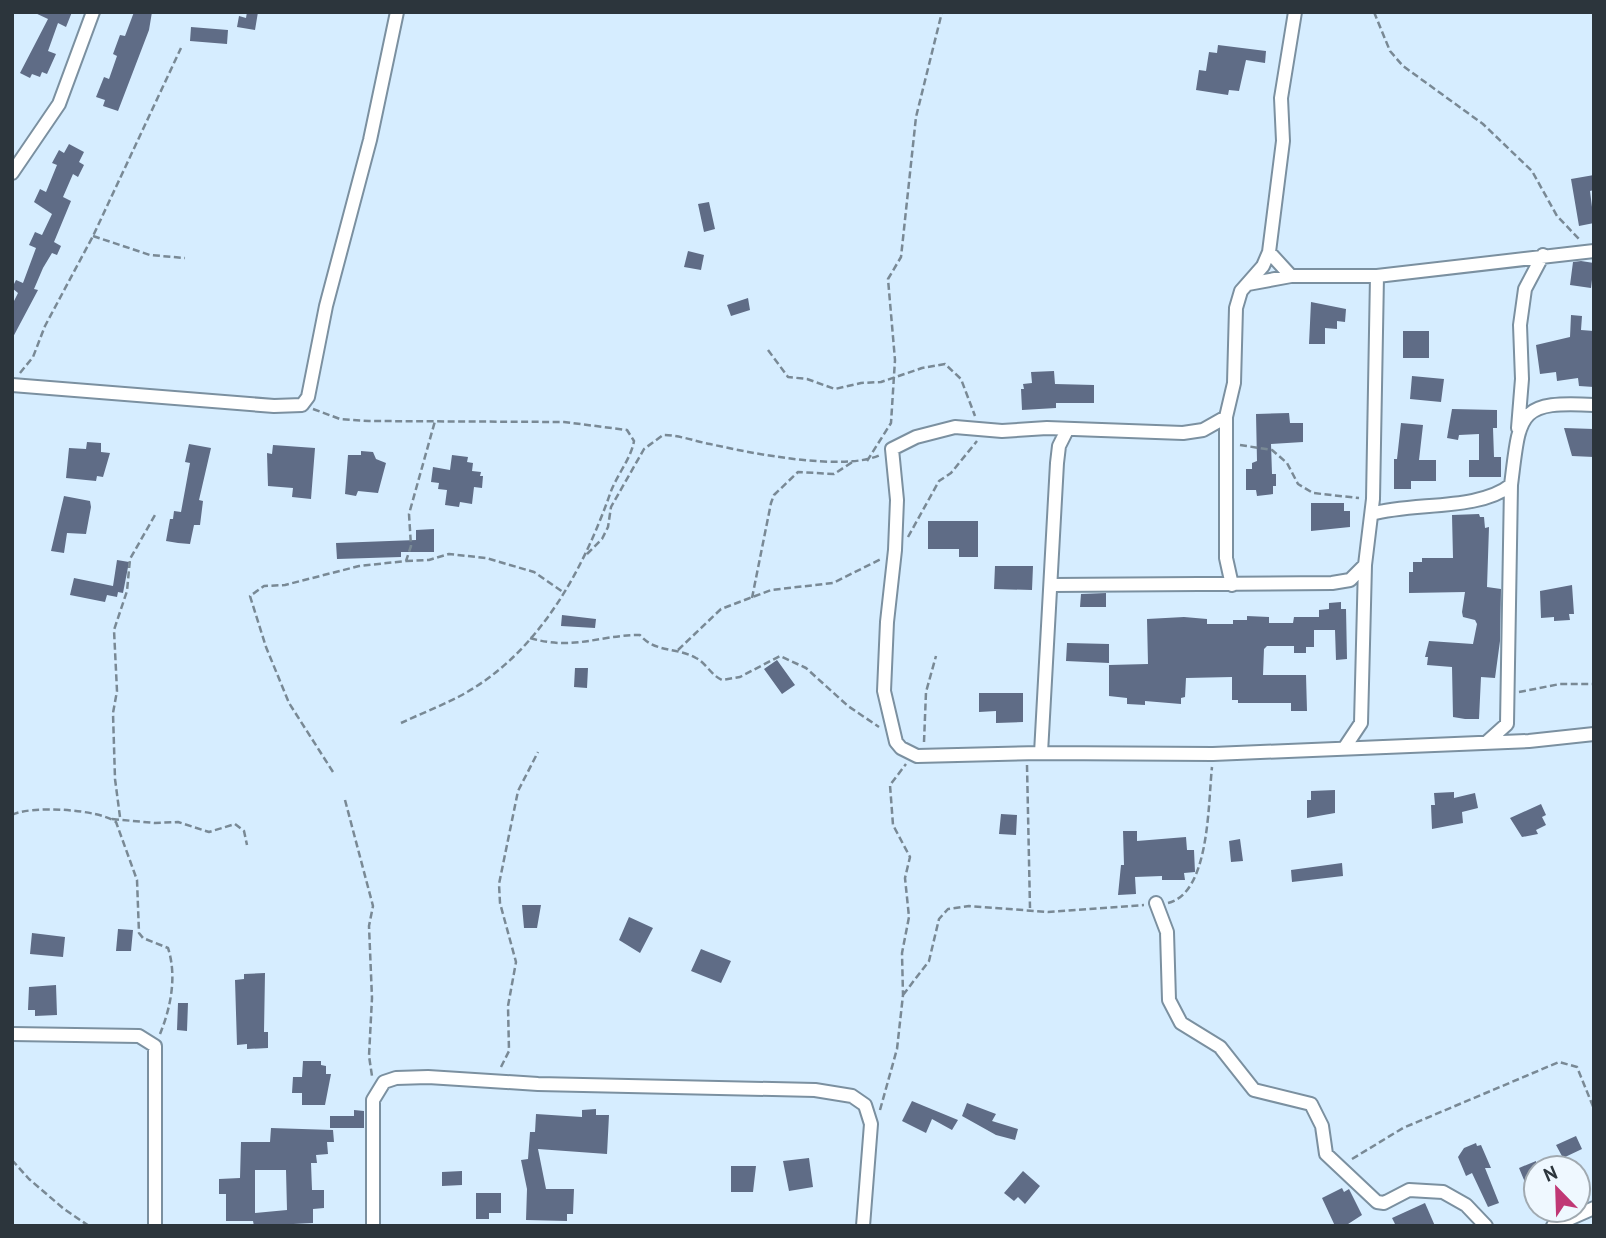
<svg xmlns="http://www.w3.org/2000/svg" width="1606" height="1238" viewBox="0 0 1606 1238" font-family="'PT Sans',sans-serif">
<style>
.building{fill:#5f6c86;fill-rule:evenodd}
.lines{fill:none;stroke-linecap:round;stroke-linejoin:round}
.street-casing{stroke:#7b90a0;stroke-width:16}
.path{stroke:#798995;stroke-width:2.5;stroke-dasharray:7 3.5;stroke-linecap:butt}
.street{stroke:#fff;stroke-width:12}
</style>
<rect width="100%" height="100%" fill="#d6edff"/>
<path class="building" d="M33,12H72L66,27L58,23L48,51L56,54L47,74L42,72L40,77L32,74L30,78L20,73L48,19Z
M134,12H152L149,30L118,111L103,106L105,100L96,97L104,77L109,79L117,56L113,54L120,35L125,36Z
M247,12H258L255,30L237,27L239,16L246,18Z
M191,27L228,30L227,44L190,41Z
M1218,45L1266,51L1265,63L1246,60L1239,91L1229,90L1228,95L1196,90L1199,70L1206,71L1209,52L1217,53Z
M69,144L84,152L79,162L84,165L78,177L73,174L63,197L71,201L54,242L61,246L57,255L52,253L43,268L34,289L38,290L12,339V305L18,293L12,288L16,280L23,283L36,248L29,245L35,232L42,235L52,214L34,202L40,189L46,192L57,165L52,163L59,150L64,153Z
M1594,175V190L1590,191L1594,223L1579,226L1571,179Z
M709,202L715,229L704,232L698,204Z
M688,251L704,255L701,270L684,267Z
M1581,261L1594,263L1591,288L1570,285L1573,262Z
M748,298L750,310L731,316L727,305Z
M1311,302L1346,309L1345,322L1337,321V329L1325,328V344H1309Z
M1571,315L1582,316L1581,330L1594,331V387L1579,386L1578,378L1557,381L1556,372L1540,374L1536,345L1570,337Z
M1403,331H1429V358H1403Z
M1054,371L1055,384L1094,385V403H1056V408L1022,410L1021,389H1024L1023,384L1032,383L1031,372Z
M1412,376L1444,379L1441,402L1410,399Z
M1452,409L1497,410V428H1493L1494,457H1501V477H1469V460H1479V434L1459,435L1458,440L1447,438Z
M1289,413L1290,423H1303V442L1271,444L1272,474H1276V486H1273V494L1257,496L1256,490H1246V469H1252V463L1257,461L1256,414Z
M1401,423L1423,425L1419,460H1436V481H1411V489H1394V459H1397Z
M1564,428L1594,429V457L1572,456Z
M87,442L101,443V452L110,453L103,477L97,476L96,481L66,478L69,448L86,449Z
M189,444L211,448L199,500L203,501L200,525H194L190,544L178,543L166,541L170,519H173L174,511L181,512L190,463L185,462Z
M273,445L315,448L311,499L292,497L293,488L268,486L267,453L272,454Z
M361,451L373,452L376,459L386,463L378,493L358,491L356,496L345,494L348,455H361Z
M452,455L468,457L467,462L473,463L472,471L481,472L480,476H483L482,488L474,487L472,504L460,502L459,507L445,505L447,490L438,489L439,483L431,482L433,467L450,470Z
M64,496L90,501L91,507L86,534L67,533L64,553L51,551Z
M1311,503H1344V511H1350V527L1311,531Z
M1479,514L1480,517H1484L1485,528L1489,527L1487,587L1501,589L1500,641L1495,678L1481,677L1479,719H1465L1453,717L1452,667L1427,665L1428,657H1425L1429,641L1473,644L1477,624L1475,620L1463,617L1462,612L1465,592L1409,593V572H1413V562H1422V558H1453L1452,515Z
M928,521H978V557H959V549H928Z
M434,529V552H401V557L337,559L336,543L416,540V530Z
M117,560L129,562L123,593L118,592L117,597L107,595L105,602L70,595L74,578L113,586Z
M995,566H1033L1032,590L994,589Z
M1572,585L1574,614H1569L1570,620L1554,621V617L1541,618L1540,591Z
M1106,593V607H1080L1081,594Z
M1341,602V609H1346L1347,659L1336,660L1335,630H1314V647H1306V653H1294V646H1267L1264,649L1263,675H1306L1307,711H1291V703H1238V700H1232V677L1186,678L1185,697L1181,698V704L1145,701V705L1127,704V698L1109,696V665L1148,664L1147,619L1184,617L1207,619V624H1233V620H1247V616L1269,617V623H1293L1294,617H1319V610L1329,609V603Z
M562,615L596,619L595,628L561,626Z
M1067,643L1109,644V663L1066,661Z
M777,660L795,685L782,694L764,669Z
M575,668H588L587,688L574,687Z
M979,693H1023V722L996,723V711L979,712Z
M1335,790V813L1307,818V800H1311V791Z
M1454,792V798L1475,793L1478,808L1462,812L1463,823L1432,829L1431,805H1435L1434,793Z
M1541,804L1546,815L1542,817L1546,825L1536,830L1538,834L1522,837L1510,818Z
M1001,814L1017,815L1016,835L999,834Z
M1123,831H1137V841L1186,837L1187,850H1194L1195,872L1184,873L1185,880H1162V876L1135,877L1136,894L1118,895L1121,865H1124Z
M1240,839L1243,861L1231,862L1229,841Z
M1342,863L1343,876L1292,882L1291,870Z
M522,905H541L537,928H524Z
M629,917L653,928L640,953L619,940Z
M118,929L133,930L131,951H116Z
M32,933L65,937L63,957L30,954Z
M701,949L731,961L721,983L691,971Z
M265,973L264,1032H268V1048L247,1049V1044L237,1045L235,980L244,979V974Z
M56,985L57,1015L35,1016V1010H28L29,987Z
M178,1003H188L187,1031L177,1030Z
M303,1061H321V1065L326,1066V1074H331L325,1105H302V1093H292L293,1077H302Z
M912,1101L924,1106L958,1120L952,1130L932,1119L926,1133L902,1121Z
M967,1103L996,1114L992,1121L1018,1129L1015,1140L996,1135L962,1116Z
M596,1109V1115H609L607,1154L538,1149L546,1189H574L573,1214H567V1221L526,1220L527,1189L521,1160L528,1159L530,1132H535L536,1114L582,1117V1110Z
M354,1110L364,1111V1128H330V1116H354Z
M271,1128L333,1130L334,1142H327L328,1154L316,1155L317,1163H311L312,1190H324V1208L313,1209V1223L254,1226L253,1221H226V1194H219V1179L240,1178L241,1142H270ZM255,1170H286L287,1210L255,1213Z
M1576,1136L1582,1149L1563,1158L1556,1145Z
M1476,1143L1477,1146L1481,1145L1491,1168H1485L1499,1203L1488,1207L1472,1173L1466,1176L1458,1157L1464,1148Z
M809,1158L813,1187L789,1191L783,1161Z
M1536,1161V1183L1527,1187L1519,1168Z
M731,1166H756L753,1192H731Z
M462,1171V1185L442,1186V1172Z
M1023,1171L1040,1186L1025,1204L1018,1197L1014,1201L1004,1193Z
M1342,1188L1344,1192L1349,1189L1362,1215L1345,1226H1335L1322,1198Z
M476,1193H501V1213H489V1219H476Z
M1425,1203L1435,1226H1396L1392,1218Z"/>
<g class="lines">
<g class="street-casing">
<path id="street" d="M12,173L59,104L93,12
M1269,252L1291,276
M1248,284L1291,276H1377
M12,385L274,406L302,405L308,397L326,306L370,140L397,12
M1226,417L1203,430L1183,433L1047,428L1002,431L955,427L916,437L892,449L897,500L895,550L887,622L884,691L896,742L901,748L917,756L1041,753L1213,754L1529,741L1594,734
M1518,428L1522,379L1520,325L1525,289L1543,255
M1372,514C1412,502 1479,511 1511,485C1520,415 1516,400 1594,405
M1052,585L1332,583L1350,580L1365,565
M1232,585L1226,558V417L1234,383L1236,308L1241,291L1263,266L1269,252L1283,141L1281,98L1295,12
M1487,742L1507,724L1511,485
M1345,747L1361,723L1365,565L1373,499L1377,276L1594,251
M1041,753L1057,463L1059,446L1067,430
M1156,903L1167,932L1169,1000L1181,1023L1220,1047L1254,1090L1311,1104L1322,1126L1326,1154L1377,1202L1384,1203L1409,1190L1443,1192L1466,1205L1486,1226
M12,1034L139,1036L155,1046V1226
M373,1226V1100L384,1082L396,1078L428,1077L538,1084L815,1090L852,1096L865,1105L871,1124L863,1226
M1553,1226L1594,1208"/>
</g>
<path class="path" d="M1374,12L1390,51L1403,66L1483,124L1532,171L1557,216L1579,239
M93,236L150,255L185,258
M768,350L788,377L807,379L835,389L861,383L881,382L922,368L945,364L961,379L975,416
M20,373L33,357L45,326L93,236L181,48
M313,409L340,419L369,421L564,422L627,430L634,441C631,459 616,476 610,494C582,573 537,655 460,696C441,706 420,714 401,723
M1240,445L1272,450L1287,463L1298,484L1313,493L1359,498
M867,461L891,423L895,360L888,279L901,257L916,117L942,12
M908,537L939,481L951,473L977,441
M587,554L602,539L608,527L611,507L644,449L663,435C679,435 694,441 710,444C750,453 844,472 880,455
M406,561L429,560L449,554L486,558L534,572L563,592
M752,598L771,503L774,495L798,472L834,474L854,461
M530,638C574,651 598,635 640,635C655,653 677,647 696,658C706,663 711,675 722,680L740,677L780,656L806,668L848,706L879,727
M678,650L721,609L771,590L833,583L881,559
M1519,692L1560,684H1594
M924,742L926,692L936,656
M1027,765L1030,908
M333,772L289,703L266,647L250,596L264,586L285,585L359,566L406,561L411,546L409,514L435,421
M345,800L373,906L369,926L372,998L369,1056L372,1076
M12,815C31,805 98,809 116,822L137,880L139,933L143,938L168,948C177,976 171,1007 160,1034
M120,817L115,779L113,713L117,691L114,630L127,591L130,559L155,515
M112,819L155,823L178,822L209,832L235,824L244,831L247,845
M1168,903C1210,893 1208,803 1212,767
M903,995L929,961L939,919L948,909L969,906L1048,912L1144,905
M501,1067L509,1051L508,1006L516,962L500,903L499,884L518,791L538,752
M880,1110L897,1049L903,995L902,953L909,917L905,878L910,857L893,825L890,785L906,764
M1352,1159L1403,1128L1559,1062L1577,1067L1594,1109
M12,1160L29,1179L64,1209L89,1226"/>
<use href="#street" class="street"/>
</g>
<rect width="1606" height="1238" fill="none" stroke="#2c353c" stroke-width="28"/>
<g transform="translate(1557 1189) rotate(337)"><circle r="33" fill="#eff8ff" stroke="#a1aab1" stroke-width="2"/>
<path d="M0-5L12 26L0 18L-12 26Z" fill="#c03875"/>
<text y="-10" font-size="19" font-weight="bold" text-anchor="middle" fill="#2c353c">N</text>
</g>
</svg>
